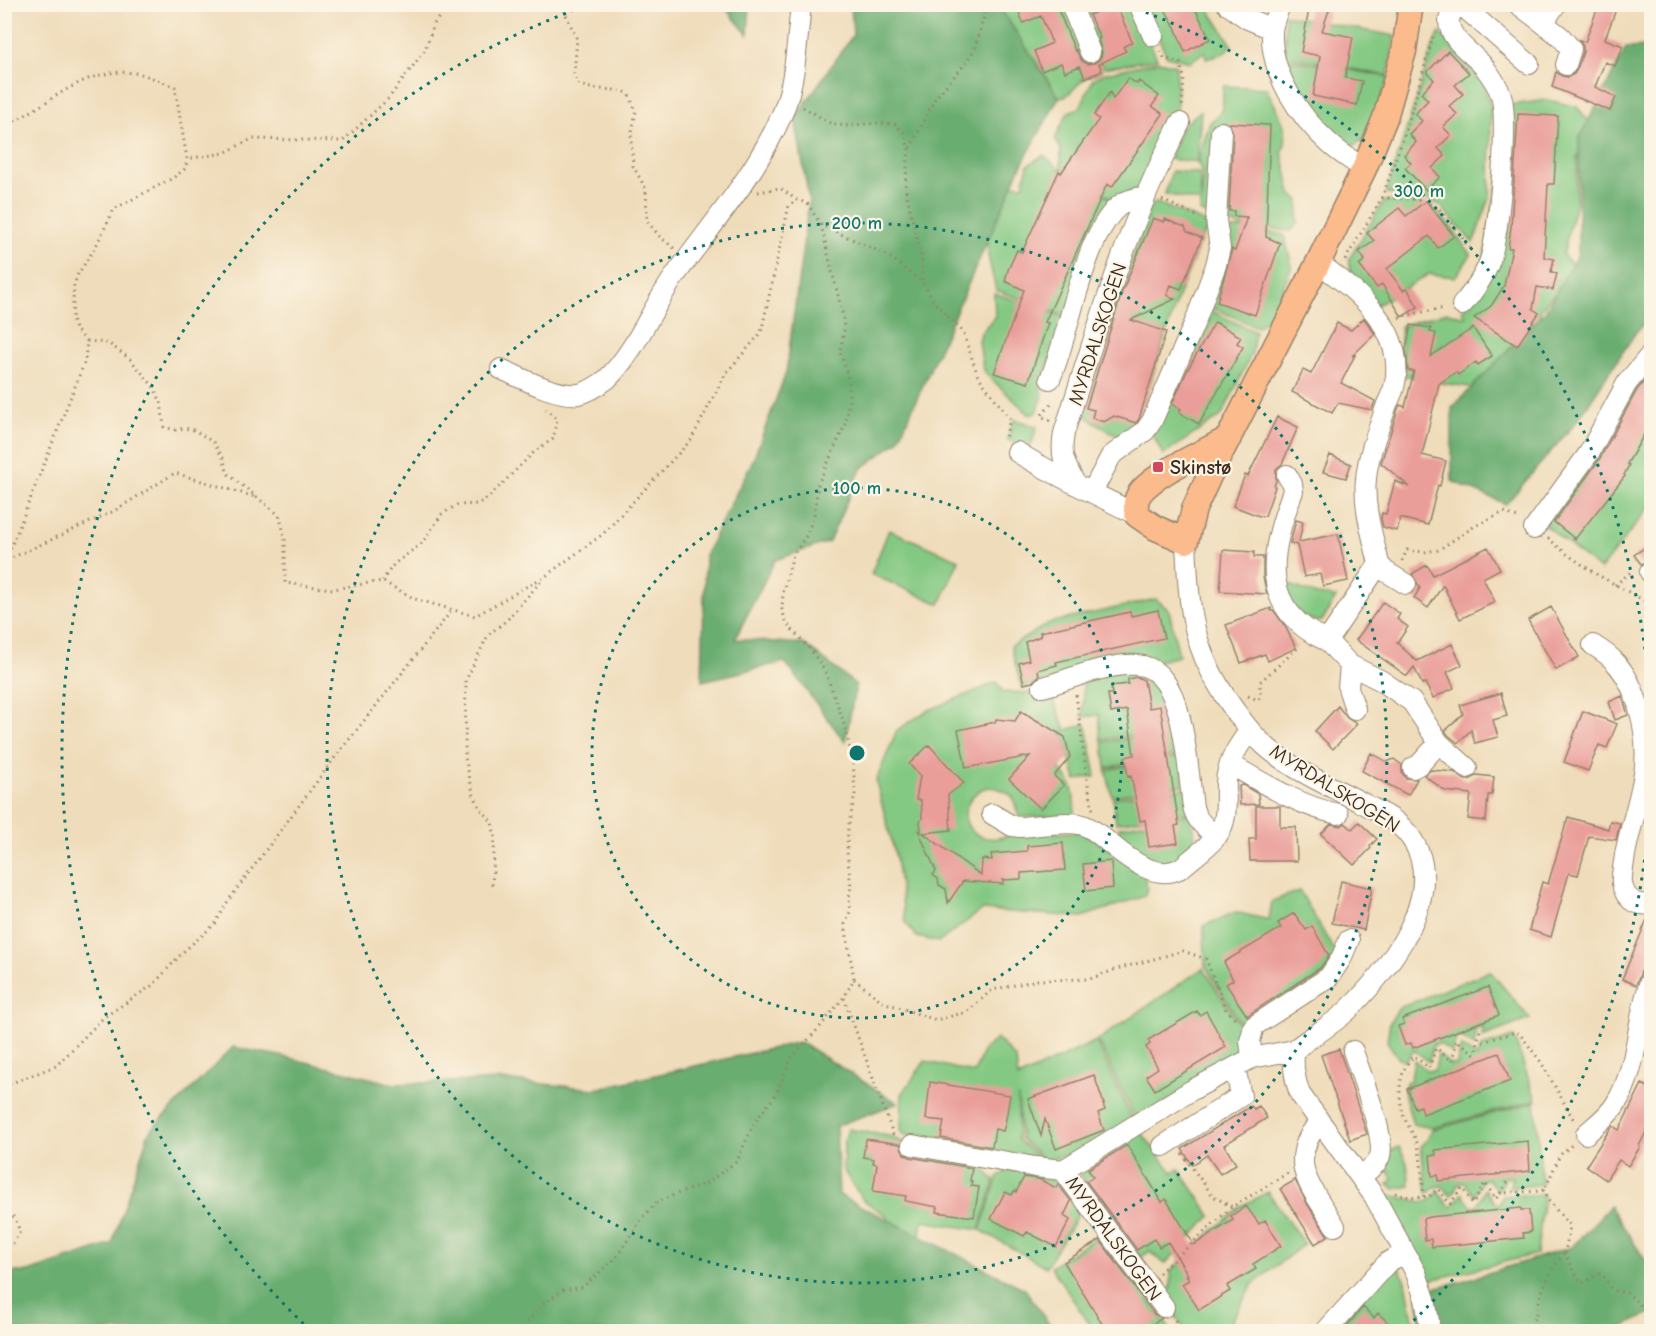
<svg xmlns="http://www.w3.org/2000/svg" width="1656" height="1336" viewBox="0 0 1656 1336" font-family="'Comic Neue',sans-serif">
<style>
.green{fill:#84c983;stroke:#607a50;stroke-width:1.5}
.forest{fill:#6bad71;stroke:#536c48;stroke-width:1.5}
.building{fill:#ea9e9a}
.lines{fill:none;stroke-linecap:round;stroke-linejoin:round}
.minor-casing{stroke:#95836c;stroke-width:22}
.major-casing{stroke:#95836c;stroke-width:27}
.path{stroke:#95836c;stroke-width:3;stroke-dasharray:1.5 4.5;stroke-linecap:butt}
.minor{stroke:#fff;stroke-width:20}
.major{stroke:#fbbb8c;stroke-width:24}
.ring{fill:none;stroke:#0f766e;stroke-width:3;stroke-dasharray:3 6}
.poi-dot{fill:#d1495b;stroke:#fcf5e5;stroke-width:2}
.labels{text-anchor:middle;stroke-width:4.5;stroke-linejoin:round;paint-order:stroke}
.street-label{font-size:20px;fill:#3b2a1e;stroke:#fcf5e5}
.poi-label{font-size:20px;font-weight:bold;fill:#3b2a1e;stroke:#fcf5e5;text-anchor:start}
.centre{fill:#0f766e;stroke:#fcf5e5;stroke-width:3}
.ring-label{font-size:18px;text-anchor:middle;font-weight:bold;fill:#0f766e;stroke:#fcf5e5;stroke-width:4.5;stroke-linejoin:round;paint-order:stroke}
</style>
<rect width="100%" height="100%" fill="#fcf5e5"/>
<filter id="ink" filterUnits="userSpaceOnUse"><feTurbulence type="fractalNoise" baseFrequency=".0167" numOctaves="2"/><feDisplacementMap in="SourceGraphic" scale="12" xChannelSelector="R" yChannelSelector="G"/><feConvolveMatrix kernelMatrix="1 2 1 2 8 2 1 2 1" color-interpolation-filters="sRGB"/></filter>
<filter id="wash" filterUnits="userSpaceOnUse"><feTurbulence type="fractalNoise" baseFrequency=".008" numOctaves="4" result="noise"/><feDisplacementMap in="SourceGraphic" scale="24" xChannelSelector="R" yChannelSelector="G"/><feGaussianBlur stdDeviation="1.35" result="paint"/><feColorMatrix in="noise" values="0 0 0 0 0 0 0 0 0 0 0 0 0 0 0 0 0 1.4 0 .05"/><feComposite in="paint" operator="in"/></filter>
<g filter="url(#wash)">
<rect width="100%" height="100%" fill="#efdcba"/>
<path class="green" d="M998,5H1067L1096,56L1102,71L1085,78L1065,97L1019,102Z
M1075,5H1134L1157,59L1104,68Z
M1143,5H1206L1232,45L1224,53L1206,58L1204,52L1190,62L1167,56Z
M1285,15L1395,36L1388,76L1285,56Z
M1440,33L1483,82L1491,108L1490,198L1473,243L1440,205L1425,198L1386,193L1434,43Z
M1287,59L1389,77L1367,137L1353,146L1334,138L1310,111L1290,75Z
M1159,61L1176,65L1177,114L1162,152L1140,187L1115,200L1061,168V149L1055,139L1068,112L1080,108L1093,79L1106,73Z
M1223,86L1266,88C1275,107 1293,131 1282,152L1291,194L1299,200L1298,223L1291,231L1223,223L1200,212L1201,202L1165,194L1172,171L1200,173L1201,201L1203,174L1198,164L1200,152L1210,123L1223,110Z
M1548,100L1577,107L1595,129L1588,155L1577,156L1576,201L1563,255L1572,264L1573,287C1553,291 1550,297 1539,313L1558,323L1477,388L1440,383L1403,375L1400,326L1447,312L1466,317L1462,310L1478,294L1511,105Z
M1201,111L1197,162L1169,159L1183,125Z
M1044,155L1058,168L1116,202L1066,316L996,290L988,256L986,211L1007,184L1023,185L1028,165Z
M1384,201C1400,201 1421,200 1435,210C1446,217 1462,244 1471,255L1455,277L1429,274L1377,305L1350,270L1349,259Z
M1157,203L1204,222L1208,228L1202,238L1178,297L1137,424L1127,437C1109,435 1093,419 1077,411L1151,205Z
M1246,227L1284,235L1292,266L1271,317L1257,327L1206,305L1225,231Z
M994,293L1066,318L1040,385L1043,396L1037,412L1030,415L987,375L983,368L979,341L981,333L995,316Z
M1205,308L1255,332L1252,353L1222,415L1163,455L1151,431Z
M1651,359V505L1600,570L1535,517Z
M1014,419L1037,427L1030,448L1007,440Z
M889,530L959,560L940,604L871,574Z
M1282,582L1317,595L1336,597L1322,621C1312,623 1298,614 1292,606C1287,599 1285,589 1282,582Z
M1156,599L1169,610L1179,656C1127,670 1073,674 1021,687L1011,646L1049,623Z
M1131,668L1160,683L1176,729L1101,740L1099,715L1083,717V686L1087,678Z
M997,682L1003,692L1037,693L1052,697L1066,730L1086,724L1096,776L1076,780L1063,732L1050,749C1055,769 1057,763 1067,778C1075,788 1074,804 1075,816L1019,817L1013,797C999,785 981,782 970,800C968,804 965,809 965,813C965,838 993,844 1011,834L1083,832L1144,872L1147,888L1145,896L1082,917L982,910L939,942L917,937L905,922L896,858L876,781L897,730L927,711Z
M1177,732L1181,754L1106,768L1103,742Z
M1182,756L1184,785L1112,796L1106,770Z
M1186,788L1189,812L1116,823L1113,798Z
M1190,814L1197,847L1185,859L1159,862L1135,852L1120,839L1119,827Z
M1300,891L1338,958L1327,974L1241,1024L1205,965L1204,926L1235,912L1269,920L1272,901Z
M1203,968L1240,1026L1245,1042L1242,1055L1136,1120L1098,1040Z
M1490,971L1530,1019L1482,1037L1483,1027L1477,1029L1474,1046L1461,1037L1456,1038L1452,1053L1440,1044L1433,1045L1429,1062L1414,1050L1405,1061L1399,1059L1387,1041L1390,1022L1399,1008Z
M1514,1037L1536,1100L1432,1128L1413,1124L1404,1093L1406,1082L1411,1080L1414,1060L1428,1071L1435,1070L1438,1054L1451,1065L1457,1064L1461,1046L1476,1057L1481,1047Z
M997,1039L1016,1059L1018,1078L1096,1041L1133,1121L1078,1153L1040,1162L1041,1157L1021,1139L1018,1096V1140L1039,1158L922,1141L901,1133L902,1094L925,1061L974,1073L984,1049Z
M1535,1102L1542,1184L1509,1188L1512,1178L1506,1177L1500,1189L1497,1190L1488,1179L1482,1180L1475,1196L1465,1183H1459L1451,1196L1442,1186L1434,1187L1430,1192L1427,1193L1421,1147L1427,1140L1432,1130Z
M1138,1128L1172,1172L1179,1169L1211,1216L1165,1264L1150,1251L1136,1261L1077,1169Z
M848,1129L889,1136L913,1147L983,1160L982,1168L995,1180L979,1230L922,1221L918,1246L880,1235L887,1216L863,1200L843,1170L844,1143Z
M1399,1147L1407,1163L1410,1186L1395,1189L1388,1184L1393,1180L1388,1171L1386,1172L1381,1165L1387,1152Z
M1014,1166L1041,1173L1068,1184L1083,1206L1046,1267L980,1230L998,1177Z
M1485,1189L1495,1203L1499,1204L1503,1196L1544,1194L1537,1254L1427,1281L1385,1199L1390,1195L1422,1202L1430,1201L1438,1192L1450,1207L1454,1205L1462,1193L1472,1207L1477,1206Z
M1268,1192L1304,1244L1253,1284L1226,1331H1185L1161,1293L1171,1288V1271L1197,1245L1241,1206Z
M1102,1233L1171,1331H1094L1051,1267Z
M1398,1265L1407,1287L1415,1331L1321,1332Z"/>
<path class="forest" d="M723,5H750L748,35Z
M851,5H998L1059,97L1021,166L898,441L861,469L829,542L775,560L735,639L804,644L856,685L845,742L785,662L702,681L705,555L753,460L786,373L809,200L795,118L853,35Z
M1651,47L1652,172L1649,176L1651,316L1636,332L1577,421L1506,504L1452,481V408L1544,313L1578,254L1579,139L1626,48Z
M800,1042L898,1103L836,1126L839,1195L1025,1289L1054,1331H5V1272H28L112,1244L149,1132L233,1047L290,1058L393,1084L502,1080L595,1089Z
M1610,1206L1651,1269V1313L1621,1328L1620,1331H1421L1417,1292L1462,1281L1572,1247Z"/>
<g id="blocks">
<path class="building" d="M1016,4H1059L1060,8L1058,9L1075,51L1076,50L1082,61L1088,64L1094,63L1099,60L1102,53L1098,39L1100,38L1089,15L1094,13L1090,4H1116L1132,42L1123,47L1126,51L1099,64L1102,71L1085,78L1080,66L1065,72L1061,63L1042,71L1034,51L1052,43L1041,16L1023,23Z
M1162,4H1193L1210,39L1185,52L1175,27Z
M1310,4H1331L1322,31L1353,37L1345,78L1362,81L1357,105L1313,96L1320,56L1301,52Z
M1599,4H1618L1605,39L1623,46L1615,66L1605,62L1595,87L1616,97L1610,111L1552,87L1556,72L1562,76L1568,77L1574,74L1577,69L1583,52V46L1579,40L1585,42Z
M1448,51L1469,73L1455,85L1463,94L1449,106L1457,114L1443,127L1451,135L1438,148L1445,156L1432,168L1440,177L1426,190L1405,168L1411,163L1404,155L1416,142L1409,134L1422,121L1415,114L1428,100L1421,93L1434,80L1427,72Z
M1128,78L1137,84L1139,81L1159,96L1152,106L1163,114L1112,187L1107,184L1045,322L1048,323L1028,383L994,373L1024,290L1005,281L1008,270L1017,250L1022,252L1059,171L1061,173L1099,119L1094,115L1110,92L1113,99Z
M1518,114L1558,116L1554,184H1548L1544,257L1554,259L1551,272L1557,273L1553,290L1537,287L1533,309L1539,313L1517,346L1474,318L1491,306L1504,286L1512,248H1508L1511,227Z
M1229,123L1270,125L1266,237L1280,243L1255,315L1217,302L1232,249L1235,251L1247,217L1234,216V211H1229L1233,133Z
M1426,201L1454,236L1438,248L1429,236L1387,269L1403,290L1407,288L1418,307L1402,317L1382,284L1377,288L1359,265L1365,260L1359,252L1374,241L1367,233L1399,208L1406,216Z
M1153,218L1164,222L1165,219L1185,227L1187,232L1202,238L1181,289L1171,285L1167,295L1175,299L1131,320L1166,332L1139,419L1136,423L1114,416L1104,422L1092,418L1094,410L1086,408L1122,292Z
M1364,318L1375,334L1352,356L1355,355L1341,383L1375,401L1372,410L1338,403L1332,413L1292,392L1303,370L1311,374L1337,323L1351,330Z
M1215,322L1241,337L1237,343L1243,347L1199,424L1179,413L1181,409L1172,404L1187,371Z
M1411,325L1431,328L1430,332L1436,333L1431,356L1473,328L1492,356L1478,365L1476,362L1458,375L1456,372L1439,384L1422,455L1446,461L1440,486L1438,485L1428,525L1400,518L1397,531L1383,527L1381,519L1382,513L1386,514L1395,481L1410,487L1381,463L1398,409L1400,405L1405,407L1414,371H1408L1406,349Z
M1649,375L1652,376V421L1627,464L1629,465L1624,475L1625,476L1575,539L1554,522L1599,460L1637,390Z
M1277,417L1298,427L1282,464L1276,469V481L1274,486L1275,487L1265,516H1259L1233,506L1245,475L1248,476Z
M1330,455L1351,464L1346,478L1323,472Z
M1296,520L1303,522L1299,542L1338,534L1348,581L1323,586L1320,574L1304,577L1297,545L1290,543Z
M1652,543V559L1641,564L1634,555Z
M1488,547L1500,569L1483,578L1495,602L1460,619L1443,585L1428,608L1414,598L1420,588L1412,574L1427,565L1433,575Z
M1223,550L1254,552V557H1263V577L1267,594L1220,591Z
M1383,602L1400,614L1397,619L1408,627L1397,643L1417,661L1452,644L1462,665L1447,672L1454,688L1433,698L1425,683L1422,684L1414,667L1407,676L1356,640Z
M1551,607L1579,657L1556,670L1528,620Z
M1271,608V611H1274L1285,626L1296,648L1268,661L1265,654L1241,663L1226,625Z
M1158,610L1164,638L1056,662L1057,665L1038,670L1039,676L1032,682L1024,684L1019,663L1029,660L1025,642L1041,636L1040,632L1130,612L1131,616Z
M1137,677L1144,680L1149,708L1160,706L1179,825L1175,826L1178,843L1149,847L1145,820L1140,821L1131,776L1128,777L1125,757L1134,755L1127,710L1111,713L1108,694H1112L1111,686L1128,684V679Z
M1501,693L1507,716L1493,720L1498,737L1475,743L1471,730L1458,743L1448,735L1445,731L1463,714L1460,705Z
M1622,696L1628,715L1615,720L1609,702Z
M1338,706L1347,718L1357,724L1333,749L1315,731Z
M1021,711L1065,737L1070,757L1054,776L1064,785L1041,809L1009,779L1030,756L966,768L958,730L995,722L996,719L1015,721Z
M1583,711L1617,724L1607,748L1599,745L1588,771L1564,762Z
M929,745L964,783L948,795L951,830L923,833L981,875L982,859L992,860L991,854L1027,851V846L1063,843L1065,870L1021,873V879L1003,880V884L963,881L948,903L946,889L939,885L938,879L933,875L936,871L918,830L921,832L920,822L922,818L921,800H916L920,776L909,764Z
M1371,753L1387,762L1394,759L1402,765V773L1406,778L1417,779L1408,795L1362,771Z
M1431,770L1454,772L1465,780L1471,779L1477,775L1494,777L1492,795H1488L1486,821L1468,819L1471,794L1445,791L1424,775Z
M1243,785L1258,794L1259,804L1240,805L1239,786Z
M1256,806H1280V827H1296L1297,861H1250L1249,839H1256Z
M1568,817L1608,829L1610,821L1620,823L1616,840L1589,836L1578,875L1569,873L1551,937L1529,930L1542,882L1548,884Z
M1359,822L1377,839L1370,846L1371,848L1354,865L1321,834L1331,824L1341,826L1345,823L1352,829Z
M1111,861L1113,888L1086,891L1083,864Z
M1341,881L1372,888L1364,930L1332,923Z
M1294,913L1306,930L1312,926L1329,956L1320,968L1247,1016L1226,984L1233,980L1224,962L1281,928L1278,923Z
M1648,917H1652V954L1647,966L1641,972L1636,985L1622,979Z
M1488,987L1499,1015L1413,1048L1411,1043L1405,1045L1398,1026L1404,1024L1402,1019Z
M1197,1011L1200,1015L1206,1011L1226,1047L1155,1090L1146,1076L1158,1068L1146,1047L1150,1044L1148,1040Z
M1339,1049L1367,1134L1350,1140L1321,1055Z
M1499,1053L1510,1081L1423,1114L1421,1106L1415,1108L1407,1089Z
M1094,1075L1104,1104H1103L1105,1110L1098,1113L1104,1130L1056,1149L1045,1119L1041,1136L1028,1099Z
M930,1082L1010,1095L1005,1125L1003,1131L995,1129L992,1147L941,1138L944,1121L926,1119Z
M1642,1084L1652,1089V1120L1639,1146L1640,1147L1628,1166L1619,1160L1606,1180L1586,1166L1610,1129L1613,1126L1619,1130Z
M1251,1106L1254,1109L1259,1106L1267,1118L1224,1145L1236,1164L1220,1174L1207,1155L1192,1165L1182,1149Z
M866,1139L900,1144L904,1154L910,1157L972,1168L970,1181H972L971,1186L979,1187L974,1217L937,1212L938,1207L905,1201L906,1196L873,1191L877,1164L873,1163L874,1159L863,1157Z
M1528,1141L1530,1171L1438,1181V1175L1432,1176L1430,1155H1436L1435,1150Z
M1127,1145L1162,1202L1166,1199L1194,1245L1233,1220L1231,1216L1246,1206L1259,1224L1265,1220L1281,1246L1253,1264L1256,1269L1227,1286L1230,1291L1199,1310L1182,1284L1189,1280L1186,1276L1188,1275L1168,1242L1159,1247L1154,1239L1137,1250L1086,1181L1093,1177L1088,1169Z
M1024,1177L1039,1179L1056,1188L1058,1184L1071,1201L1064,1216L1070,1220L1056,1247L1027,1232L1024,1236L991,1219L1005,1192L1012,1195L1014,1191L1016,1192Z
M1295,1180L1308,1205L1328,1236L1315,1244L1280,1189Z
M1521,1208V1210H1529L1531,1232L1523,1233L1524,1238L1432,1247L1431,1239L1425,1240L1423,1219L1429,1217Z
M1100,1240L1154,1314L1162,1318L1150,1326L1153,1332H1107L1064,1262Z
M1363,1307L1374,1318L1378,1313L1398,1332H1342Z"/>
</g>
</g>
<g filter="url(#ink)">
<use href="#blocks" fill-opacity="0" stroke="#95836c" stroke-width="1.5"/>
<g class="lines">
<g class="minor-casing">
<path id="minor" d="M1071,4L1090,52
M1139,4L1153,36
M1227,4L1248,19L1272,29
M1281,4C1277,12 1273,23 1272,31C1270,74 1299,116 1330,144C1340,153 1353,161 1364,169
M1455,4C1453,10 1449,16 1449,22C1450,41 1474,54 1485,68C1491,76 1498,86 1501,95C1509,121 1499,237 1489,263C1483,279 1473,292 1462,305
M1460,4L1529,64
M1518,4L1543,23L1556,4
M1543,23L1561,37L1571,49L1566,65
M501,369C521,378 557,397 579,394C589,392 599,385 607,379C635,352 650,312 672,280C710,226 757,174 783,112C796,79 797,40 801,4
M1050,379C1070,335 1084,228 1123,203C1130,199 1138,198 1145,196
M1017,452C1055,476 1096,494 1137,515
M1287,475L1292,484L1293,491C1270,552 1257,609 1327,641L1379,564C1373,537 1363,507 1366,479C1368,453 1379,429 1387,404C1390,398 1394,390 1395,383C1405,329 1357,290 1318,263
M1075,483C1064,463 1060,456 1064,433C1089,354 1113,274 1145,198C1155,173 1168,148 1180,123
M1092,492L1111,456L1145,431L1152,421L1195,322L1216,265L1220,248L1216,220L1221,132
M1534,529L1589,453L1627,383L1652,353
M1186,541C1189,610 1191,649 1233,708C1241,719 1249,731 1259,740C1289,770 1332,786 1368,806C1376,810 1385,814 1392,819C1464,872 1395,964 1349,1009C1334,1024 1312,1036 1294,1050C1293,1066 1294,1078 1300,1094L1374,1196L1416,1273L1425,1299L1429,1321L1428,1332
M1379,564L1385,571L1406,584
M1650,572L1652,571
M1327,641L1350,665L1382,681L1412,702L1439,743
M1593,645C1601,650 1609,655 1615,662C1638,687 1648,732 1645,766C1642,796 1630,825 1625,855C1624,864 1621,874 1622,883C1623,890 1627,898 1634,902C1639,905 1646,904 1652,905
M1350,665L1348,688L1355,709
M1043,687C1070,679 1108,663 1137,665C1183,668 1186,755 1191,790C1192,797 1192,807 1195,813C1199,823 1208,830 1216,836
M1230,764C1263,783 1299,806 1338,814
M1413,768L1420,764L1439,743L1467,768
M992,814L1012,826L1020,827C1038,826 1067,820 1083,825C1095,829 1104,839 1113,846C1130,860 1156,880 1179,869C1184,866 1189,861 1193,858C1201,851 1211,844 1217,836C1229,819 1225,802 1226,783C1227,762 1238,746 1250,730
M1353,1051C1360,1073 1386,1136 1380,1156C1377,1165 1369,1170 1361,1176
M1252,1058L1250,1041L1254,1026L1329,977L1341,959L1349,940
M1319,1122C1285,1164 1312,1187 1335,1226
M1586,1134C1596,1125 1608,1116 1615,1105C1639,1069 1636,1016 1652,976
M912,1145L1035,1167L1063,1170L1192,1090L1252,1058L1294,1050
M1163,1146L1241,1096L1235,1067
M1063,1170L1164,1307
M1325,1332L1388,1262L1405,1253"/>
</g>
<g class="major-casing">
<path id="major" d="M1229,438C1206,451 1155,473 1140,493C1135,500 1135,507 1137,515L1156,528L1186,541L1194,509L1210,474L1318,263L1364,169L1385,118L1404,51L1411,4"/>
</g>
<path class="path" d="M561,4L577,39L574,73L578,84C595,92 612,87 628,93L636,111L631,137L633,166L646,189L647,221L660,237L674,248
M1161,51L1164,58L1180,63L1184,77L1182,107
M803,107L830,123L844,126L878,123L895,124L904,133L909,149L905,187L921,257L923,283
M4,126C50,106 85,63 140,74C152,77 164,83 175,87L187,159L224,153L252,139L343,141L389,98L425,50L434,24L448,4
M910,148L936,97L967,62L975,48L984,16L983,4
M758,192L780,188L797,200L807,203L821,225L887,255L923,283L934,302L963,332L978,376L1010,419L1005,439
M1382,198C1399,198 1425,197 1439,209C1449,217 1463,240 1472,251
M1162,200L1197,216
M1345,260L1382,198L1407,127L1433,37
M1399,318L1407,315L1445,308
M87,341L108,343L130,359L153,386L161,402L164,427L176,430L184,428L194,430L213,442L223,458L228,474L279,515L285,536V583L333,589L382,581L415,599L475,616L547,575L603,534L691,440L726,373L761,333L789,205L797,200
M1050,421L1041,416L1053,402
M1548,538L1568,555L1596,574L1652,605
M6,560L85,361L87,341L75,329L72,319L74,285L78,274L95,248L114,209L173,178L186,168L187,159
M7,560L114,511L175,473L255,497
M1402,561L1407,550L1424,552L1438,550L1475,526L1504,512L1520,519
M382,581L394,564L422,543L442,514L457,505L478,504L489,497L535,451L553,439L557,419L546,409
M1615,585L1631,572
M1076,695L1087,779L1093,810
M1248,696L1258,700L1260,698V682L1300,646
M492,885L495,837L492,822L480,808L473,793L465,757L466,680L488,635L507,620L542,580
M854,979L883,1002L936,1020L967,1012L992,990L1037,980L1090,979L1117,969L1183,951L1206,959L1226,1010L1237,1020
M844,998L893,1134L897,1136
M1477,1044L1515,1032L1519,1033L1541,1062L1575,1122
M4,1086L56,1066L104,1017L153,985L183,952L215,924L228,901L336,756L453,609
M1182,1154L1213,1196L1232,1207
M1543,1190L1548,1200L1570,1226L1565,1252L1572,1269L1582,1283L1600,1274L1604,1277L1611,1289L1615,1291L1628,1293L1652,1317
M1395,1193L1409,1197H1424C1422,1180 1422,1162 1418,1146C1415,1135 1408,1127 1404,1117C1398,1097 1397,1071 1414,1056L1429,1068L1436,1048L1452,1061L1457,1040L1475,1054L1480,1030
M1500,1193L1541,1191L1545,1189L1560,1155L1573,1144
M1424,1197H1428L1438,1189L1450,1204L1462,1188L1473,1204L1485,1183L1496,1199L1508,1181
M4,1208L15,1218L20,1232L12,1245L4,1251
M1159,1273L1232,1207L1288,1173
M1175,1320L1181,1332
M521,1332L541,1305L563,1290L583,1287L615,1259L643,1217L658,1201L707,1183L737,1161L754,1123L776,1094L792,1057L819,1028L844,997L854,979L845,924L850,912L849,897L851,887L847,851L848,829L855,794L853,760L842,717L825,671L811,650L787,624L782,610L783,592L793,555L806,536L814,516L818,484L846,423L849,401V381L840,352L844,331L843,316L821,225
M1533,1332C1536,1302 1546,1275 1565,1252"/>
<use href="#minor" class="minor"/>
<use href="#major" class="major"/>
</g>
</g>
<g class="ring">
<circle cx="857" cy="753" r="265"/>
<circle cx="857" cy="753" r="530"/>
<path d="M1651 788A795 795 0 0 1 1404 1330M310 1330A795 795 0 0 1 585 6M1129 6A795 795 0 0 1 1651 718"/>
</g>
<rect class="poi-dot" x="1152" y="461" width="12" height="12" rx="3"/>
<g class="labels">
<g class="street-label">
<text transform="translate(1097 334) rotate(-72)" y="7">MYRDALSKOGEN</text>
<text transform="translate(1335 788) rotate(32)" y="7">MYRDALSKOGEN</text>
<text transform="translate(1114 1238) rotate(54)" y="7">MYRDALSKOGEN</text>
</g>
<g class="poi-label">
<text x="1170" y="474">Skinstø</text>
</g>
</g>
<circle cx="857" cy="753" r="9" class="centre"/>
<g class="ring-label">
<text x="1419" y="197">300 m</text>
<text x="857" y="229">200 m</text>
<text x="857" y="494">100 m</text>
</g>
<rect width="1656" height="1336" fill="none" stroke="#fcf5e5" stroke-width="24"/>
</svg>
